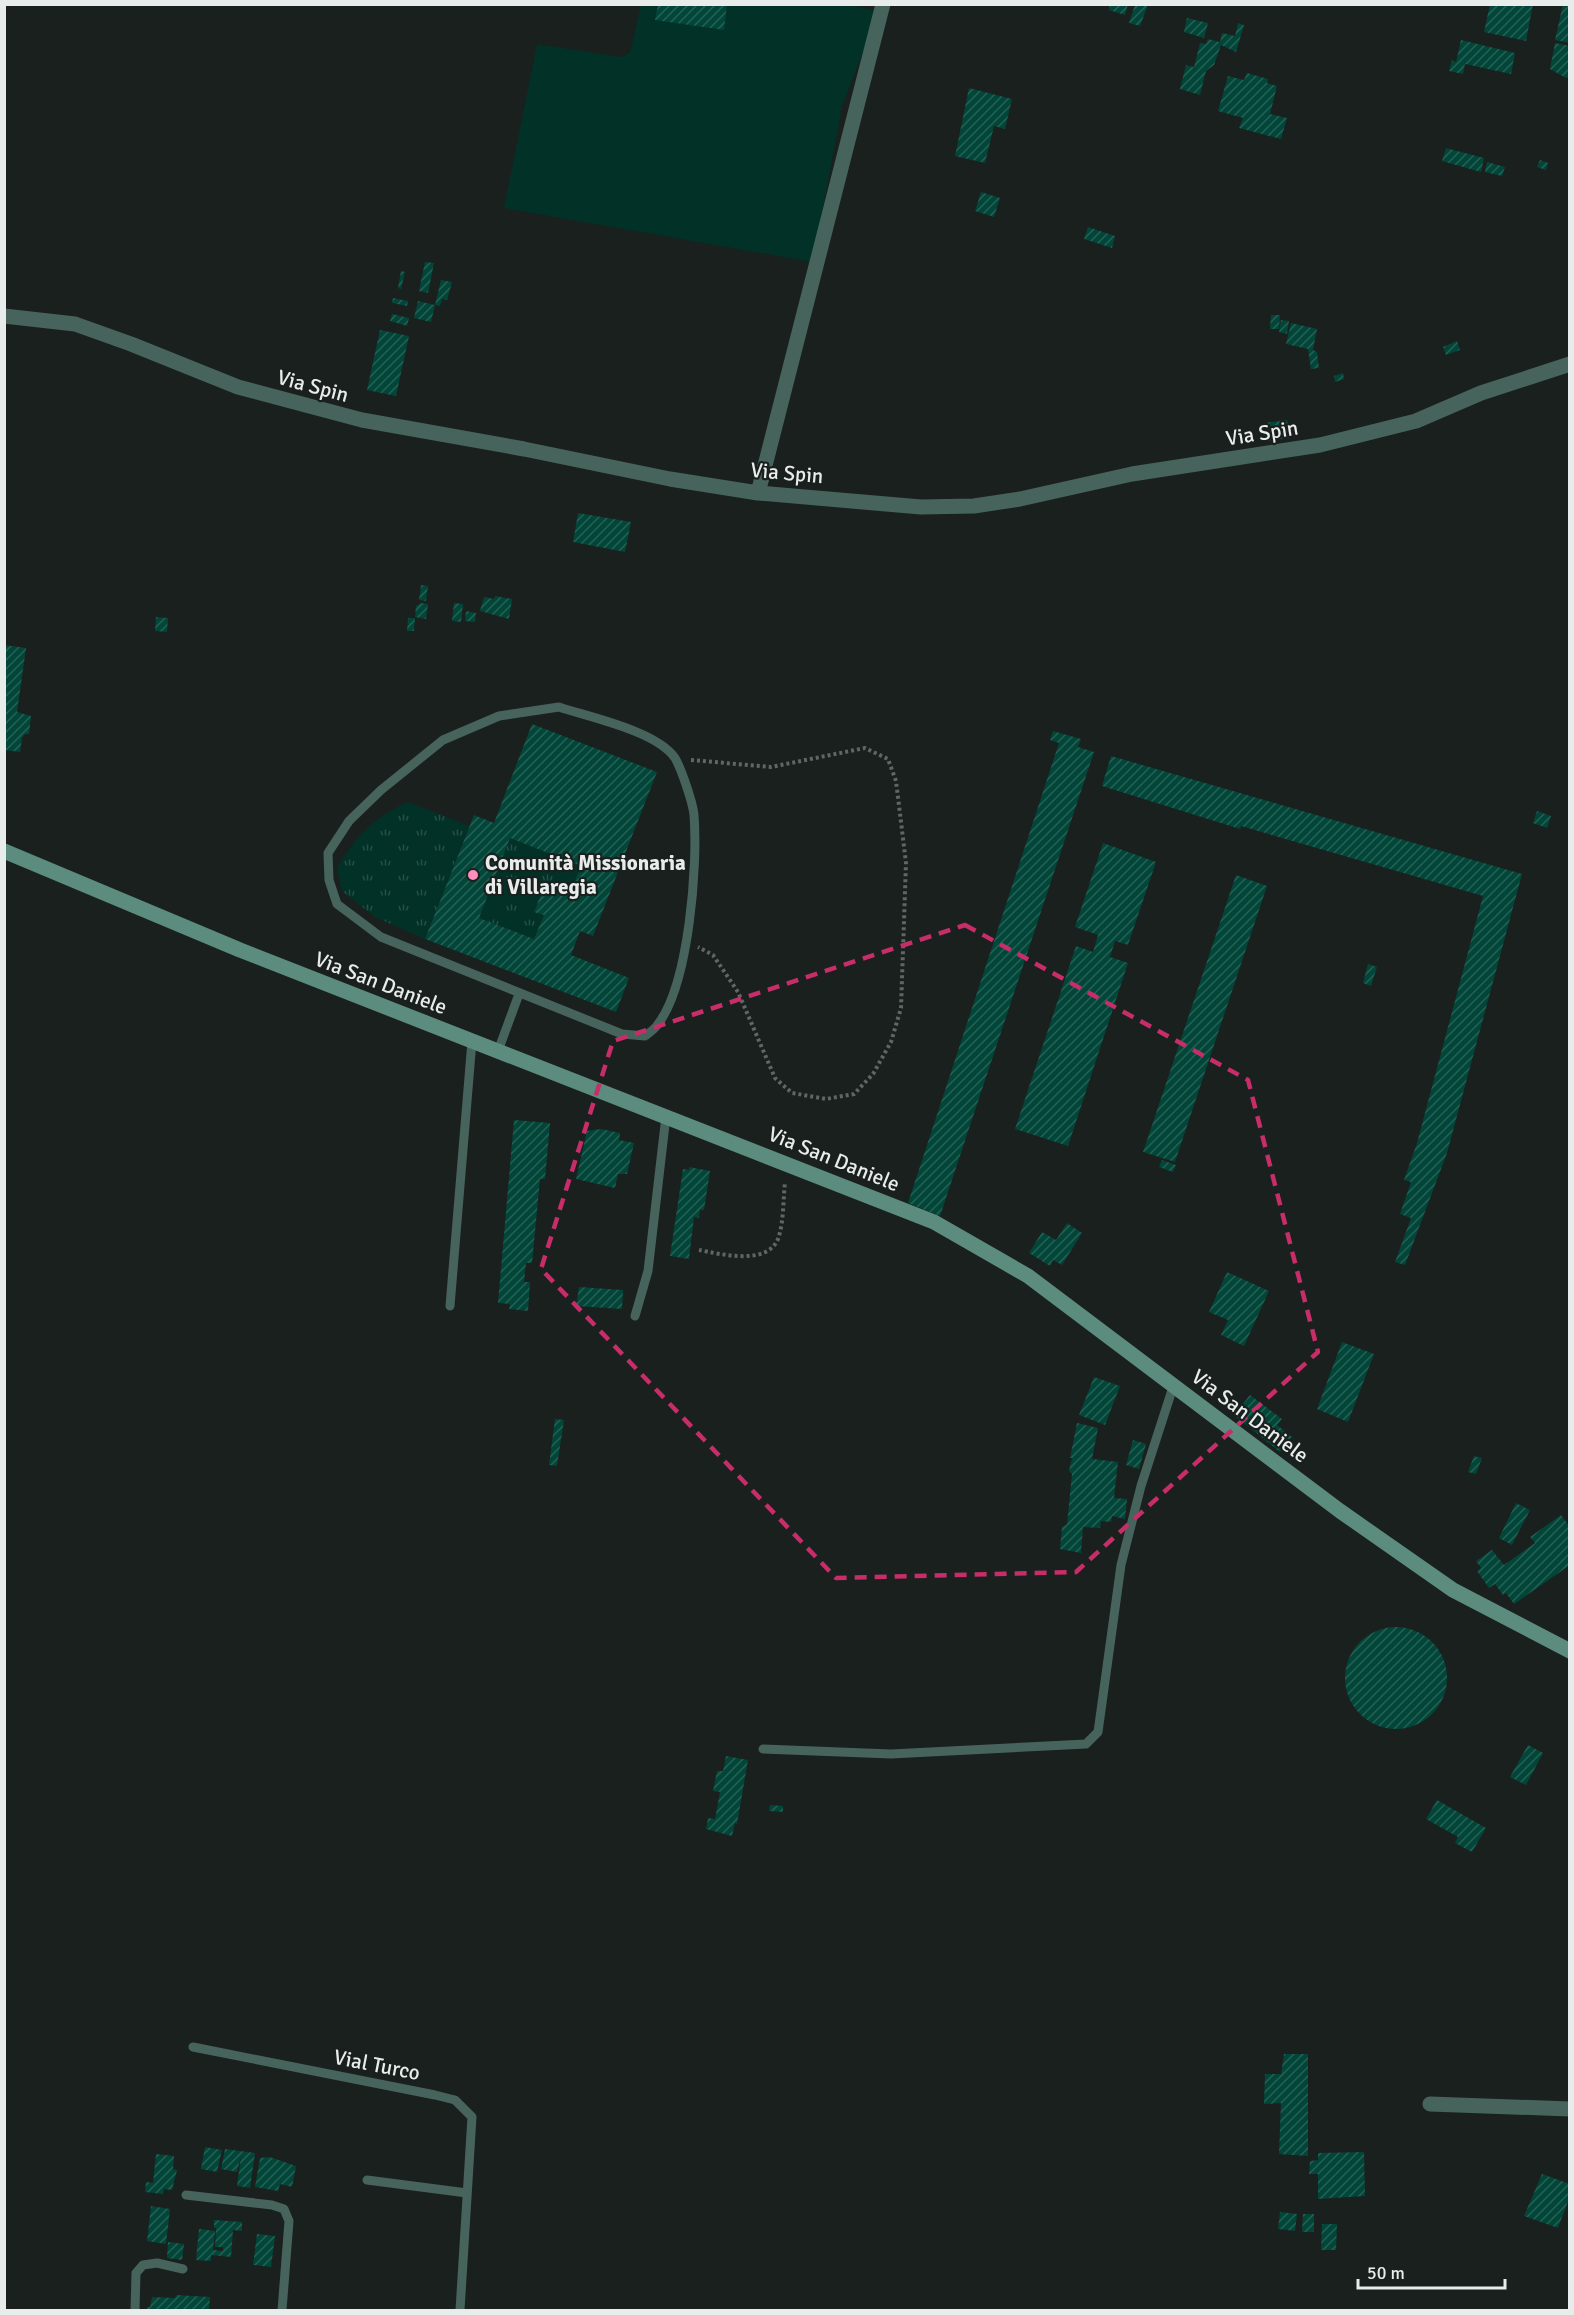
<svg xmlns="http://www.w3.org/2000/svg" width="1574" height="2315" viewBox="0 0 1574 2315" font-family="Signika,sans-serif">
<style>
.grass{fill:url(#grass-tufts)}
.park{fill:#013127}
.building{fill:url(#building-hatch);fill-rule:evenodd}
.lines{fill:none;stroke-linecap:round;stroke-linejoin:round}
.path{stroke:#616664;stroke-width:4;stroke-dasharray:3 3;stroke-linecap:butt}
.lane{stroke:#47645c;stroke-width:9}
.street{stroke:#47645c;stroke-width:15}
.secondary{stroke:#5c8c7e;stroke-width:15}
.marked{fill:none;stroke:#c62d69;stroke-width:4.5;stroke-dasharray:12 8;stroke-linejoin:round}
.poi-dot{fill:#fe8ebe;stroke:#1a201e;stroke-width:2}
.labels{text-anchor:middle;stroke-width:4.5;stroke-linejoin:round;paint-order:stroke}
.street-label{font-size:21px;fill:#e8eceb;stroke:#1a201e}
.poi-label{font-size:21px;font-weight:bold;fill:#e8eceb;stroke:#1a201e;text-anchor:start}
</style>
<defs>
<pattern id="grass-tufts" width="24" height="20" patternUnits="userSpaceOnUse" patternTransform="scale(1.5)"><rect width="24" height="20" fill="#013127"/><path d="M3 7l-1-3M5 7V3M7 7l1-3M15 17l-1-3M17 17v-4M19 17l1-3" fill="none" stroke="#264f46"/></pattern>
<pattern id="building-hatch" width="6" height="6" patternUnits="userSpaceOnUse" patternTransform="scale(1.5)"><rect width="6" height="6" fill="#014638"/><path d="M-1 1l2-2M0 6l6-6M5 7l2-2" fill="none" stroke="#266155"/></pattern>
</defs>
<rect width="100%" height="100%" fill="#1a201e"/>
<path class="grass" d="M408,802L469,826L425,939L375,917L342,891L337,868C357,835 372,819 408,802Z
M510,838L581,866L570,893L545,884L534,911L544,915L534,939L479,918Z"/>
<path class="park" d="M842,4L879,11L842,106L813,262L504,208L537,44L621,57L630,53L641,5Z"/>
<path class="building" d="M658,4H727L724,30L655,20Z
M1110,4H1128L1125,15L1109,10Z
M1490,4H1533L1526,41L1484,32Z
M1563,4H1570V43L1555,40Z
M1135,5H1148L1140,26L1129,23Z
M1187,18L1208,23L1204,38L1184,32Z
M1238,23L1244,25L1236,52L1221,45L1214,65L1206,71L1200,95L1180,89L1186,65L1194,67L1200,43L1206,44L1208,39L1220,42L1222,33L1235,36Z
M1461,40L1515,53L1511,74L1465,64L1463,74L1449,71L1452,60L1456,62Z
M1555,43L1570,46V77L1566,78L1550,69Z
M1247,73L1268,79L1267,83L1277,86L1270,114L1287,118L1281,139L1239,128L1243,118L1218,111L1228,76L1244,80Z
M969,88L1012,99L1005,129L994,126L985,163L955,156Z
M1446,148L1484,158L1481,172L1442,161Z
M1540,160L1548,163L1546,170L1537,167Z
M1487,162L1505,167L1502,176L1485,172Z
M981,192L1000,198L994,217L975,211Z
M1088,227L1115,236L1112,248L1084,239Z
M425,262L434,263L428,293L419,291Z
M401,271L405,272L401,289L398,288Z
M441,280L452,282L447,300L442,299L440,306L435,305Z
M393,298L408,301L407,306L392,303Z
M418,301L435,305L431,322L414,318Z
M392,314L409,318L407,326L390,321Z
M1271,315H1280L1279,329H1270Z
M1281,320L1289,321L1287,334L1279,332Z
M1291,323L1317,329L1313,350L1317,352L1319,368L1311,369L1308,349L1286,344Z
M380,330L409,336L396,396L367,390Z
M1457,341L1460,350L1446,355L1443,347Z
M1343,373L1344,379L1335,382L1334,376Z
M1287,420L1290,438L1267,441L1265,423Z
M578,513L631,522L625,552L573,542Z
M421,585L428,586L426,601L419,600Z
M495,596L512,599L509,619L480,611L484,597L494,599Z
M421,603L428,604L426,619L415,617L416,606Z
M454,603L463,604L461,622L452,621Z
M466,611L476,613L475,622L465,621Z
M156,617L168,618L167,632L155,631Z
M408,618H415L414,631H407Z
M4,645L26,648L17,712L31,716L29,734H25L22,738L20,752L4,750Z
M532,724L657,772L593,936L580,931L571,955L629,978L616,1012L425,939L474,815L494,823ZM510,838L581,866L570,893L545,884L534,912L544,915L534,939L479,918Z
M1053,731L1081,739L1078,747L1094,752L940,1216L908,1203L1059,743L1050,740Z
M1111,756L1522,874L1447,1153L1405,1265L1395,1262L1411,1218L1400,1214L1411,1182L1404,1180L1417,1143L1483,896L1241,826L1240,829L1102,786Z
M1537,811L1551,816L1547,828L1533,823Z
M1103,843L1156,862L1128,945L1115,941L1110,957L1128,963L1068,1146L1015,1129L1076,946L1093,952L1098,935L1075,927Z
M1236,875L1267,886L1175,1162L1143,1152Z
M1368,964L1377,967L1371,986L1363,983Z
M514,1120L550,1123L545,1179H540L532,1263H526L524,1282H530L528,1311L509,1309L510,1304L498,1303Z
M601,1129L620,1133L619,1140L634,1143L627,1174H618L615,1188L576,1179L587,1131Z
M1162,1160L1176,1165L1173,1172L1159,1167Z
M689,1167L710,1171L704,1210H700L699,1218L694,1217L689,1259L670,1256L683,1169L689,1170Z
M1067,1223L1082,1233L1062,1265L1053,1260L1050,1266L1029,1253L1042,1232L1056,1240Z
M1227,1272L1269,1291L1244,1346L1221,1335L1228,1320L1209,1312Z
M579,1287L623,1290L622,1309L576,1306Z
M1342,1342L1374,1354L1348,1422L1317,1409Z
M1094,1377L1120,1386L1105,1425L1079,1415Z
M1250,1395L1282,1419L1277,1425L1292,1437L1280,1452L1234,1415Z
M555,1419L564,1420L557,1466L549,1465Z
M1077,1423L1098,1428L1092,1459L1118,1462L1114,1498L1127,1499L1125,1519L1112,1516L1111,1522L1101,1521L1100,1528L1083,1527L1081,1553L1060,1549L1062,1527L1067,1524L1072,1474L1069,1471L1072,1458H1070Z
M1133,1440L1146,1444L1139,1469L1126,1465Z
M1474,1456L1482,1458L1476,1474L1468,1472Z
M1516,1503L1530,1510L1512,1545L1499,1538Z
M1561,1515L1570,1527V1565L1514,1604L1506,1593L1503,1595L1495,1584L1489,1588L1477,1571L1481,1568L1476,1561L1492,1550L1504,1565L1535,1543L1530,1537Z
M1345 1678a51 51 0 1 1 102 0a51 51 0 1 1-102 0Z
M1528,1745L1543,1753L1526,1785L1510,1777Z
M726,1756L748,1760L737,1824L735,1823L732,1836L706,1829L708,1818L715,1819L720,1792L713,1791L717,1771H723Z
M1437,1800L1486,1828L1472,1852L1455,1843L1458,1837L1426,1819Z
M770,1805L783,1806V1812L769,1811Z
M1284,2054H1308V2156L1279,2154L1281,2103L1264,2104L1265,2074H1281Z
M205,2147L222,2150L217,2172L201,2169Z
M225,2149L255,2153L250,2188L237,2186L241,2156L237,2172L221,2169Z
M1364,2152L1365,2196L1318,2199V2174H1309L1310,2161L1318,2160V2153Z
M156,2154L174,2156L173,2169L177,2170L172,2190L164,2189L163,2194L145,2192L146,2182L153,2183Z
M270,2157L296,2166L292,2187L280,2184L278,2191L255,2187L260,2158Z
M1542,2174L1570,2184V2196L1558,2228L1524,2216Z
M151,2206L170,2209L166,2244L147,2241Z
M1280,2212L1297,2214L1295,2231L1278,2229Z
M1303,2214H1314V2232H1302Z
M214,2220L242,2222V2231L233,2230L231,2257L211,2255V2261L196,2260L199,2229L215,2231L213,2250L223,2251V2247H215L216,2228H214Z
M1322,2224H1337L1336,2250H1321Z
M257,2234L275,2236L271,2267L253,2265Z
M168,2242L184,2244L182,2260L167,2258Z
M176,2295L210,2297L209,2310H147V2307H150L152,2297L175,2298Z"/>
<g class="lines">
<path class="path" d="M691,760L771,767L865,748L888,759L896,781L906,863L901,1008L891,1042L873,1074L854,1094L826,1099L792,1093L775,1078L738,992L713,955L698,947
M699,1250C720,1254 767,1266 778,1239C784,1222 783,1200 785,1182"/>
<path class="lane" d="M559,707C589,717 657,731 675,758C681,768 693,803 694,815C698,865 689,984 658,1024C655,1029 649,1033 645,1036L622,1034L381,937L337,904L329,880L328,853L349,821L381,790L443,740L499,716Z
M498,1051L519,994
M450,1306L472,1041
M635,1316L648,1271L666,1116
M763,1749L891,1754L1086,1744L1098,1732L1121,1565L1141,1486L1174,1384
M193,2047L435,2095L455,2100L472,2117L460,2310
M367,2180L467,2193
M186,2195L272,2205L284,2209L289,2221L282,2310
M135,2310L136,2273L143,2265L157,2263L183,2269"/>
<path class="street" d="M4,316L75,324L131,344L238,387L362,420L524,449L670,479L758,493L921,507L974,506L1020,499L1132,474L1320,445L1416,421L1481,393L1570,364
M758,493L883,4
M1430,2104L1570,2109"/>
<path class="secondary" d="M4,851L240,950L934,1222L1028,1276L1340,1511L1453,1590L1570,1651"/>
</g>
<path class="marked" d="M965,925L1248,1080L1318,1352L1076,1572L836,1578L541,1269L613,1041Z"/>
<circle class="poi-dot" cx="473" cy="875" r="6"/>
<g class="labels">
<g class="street-label">
<text transform="translate(313 386) rotate(15)" y="7">Via Spin</text>
<text transform="translate(1262 433) rotate(-9)" y="7">Via Spin</text>
<text transform="translate(787 473) rotate(5)" y="7">Via Spin</text>
<text transform="translate(381 983) rotate(21)" y="7">Via San Daniele</text>
<text transform="translate(834 1159) rotate(22)" y="7">Via San Daniele</text>
<text transform="translate(1250 1416) rotate(37)" y="7">Via San Daniele</text>
<text transform="translate(377 2065) rotate(11)" y="7">Vial Turco</text>
</g>
<g class="poi-label">
<text x="485" y="870">Comunità Missionaria<tspan x="485" dy="24">di Villaregia</tspan></text>
</g>
</g>
<rect width="1574" height="2315" fill="none" stroke="#e8eceb" stroke-width="12"/>
<path d="M1358 2279v9h147v-9" fill="none" stroke="#e8eceb" stroke-width="3"/>
<text x="1367" y="2279" font-size="18" fill="#e8eceb" stroke="#1a201e" stroke-width="4.5" paint-order="stroke">50 m</text>
</svg>
